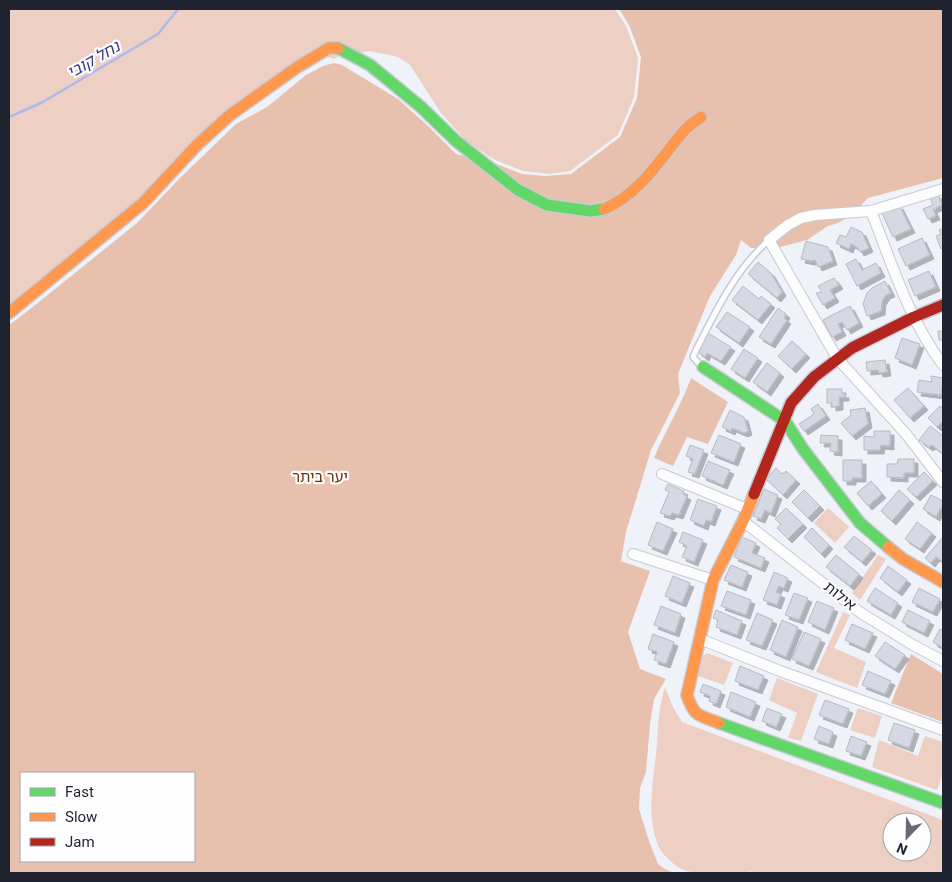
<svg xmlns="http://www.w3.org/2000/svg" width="952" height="882" viewBox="0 0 952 882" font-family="Roboto,'Noto Sans Hebrew',sans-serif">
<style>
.green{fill:#edcfc3;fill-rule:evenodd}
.forest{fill:#e7c0ae;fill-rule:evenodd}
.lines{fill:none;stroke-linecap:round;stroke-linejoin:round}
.stream{stroke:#aeb9ec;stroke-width:2.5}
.building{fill:#d6d8e3;stroke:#b7bac3;filter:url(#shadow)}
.lane-casing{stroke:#c8cad4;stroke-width:8}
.street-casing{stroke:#c8cad4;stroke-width:12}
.fast-casing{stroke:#c8cad4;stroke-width:14}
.slow-casing{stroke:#c8cad4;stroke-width:14}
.jam-casing{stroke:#c8cad4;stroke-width:14}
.lane{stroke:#fdfdfe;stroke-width:5}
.street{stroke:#fdfdfe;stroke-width:10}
.fast{stroke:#63d668;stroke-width:11}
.slow{stroke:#ff974d;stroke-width:11}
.jam{stroke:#b3261e;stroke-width:11}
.labels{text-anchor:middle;stroke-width:4.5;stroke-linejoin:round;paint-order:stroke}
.park-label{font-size:15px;fill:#723000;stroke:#fdfdfd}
.street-label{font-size:15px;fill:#1f222f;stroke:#fdfdfd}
.water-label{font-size:16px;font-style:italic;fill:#333a8a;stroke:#fdfdfd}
</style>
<defs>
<filter id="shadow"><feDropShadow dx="4" dy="4" stdDeviation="0" flood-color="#0004"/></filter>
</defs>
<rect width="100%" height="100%" fill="#f0f2f9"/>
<path class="green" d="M9,9H615L626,26L638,58L634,97L618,135L570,171L550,174L523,171L495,160L466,141L441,113L410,65L398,57L370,51L340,55L334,59L320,54L258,91L127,215L9,308Z
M828,508L849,527L835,543L814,523Z
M878,555L886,559L860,600L852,593Z
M843,612L850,615L834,648L866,662L857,688L816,672Z
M707,653L733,663L724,685L695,675L701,658Z
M777,678L818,694L801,741L788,738L797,713L769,700Z
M665,687L674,709L682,722L943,820V873H753L750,871L745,873C728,873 700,876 684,870C674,866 660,853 657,843C646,811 654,777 657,744C658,724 659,706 665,687ZM892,822H922V852H892Z
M858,708L882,716L875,738L850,730Z
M925,736L943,742V773L937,790L872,767L879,740L918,756Z"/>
<path class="forest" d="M619,9H943V178L868,198L852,215L838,223L828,226L807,240L776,248H751L741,240L736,255L710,296L678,374L680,393L651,450L626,532L621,561L650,571L628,632L640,669L666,679L654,699L650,724L646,772L640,788L639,809L649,841L658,864L665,869L674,873H9V325L24,314L137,223L178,180L236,124L267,107L306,75L323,66L334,63L342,65L398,99L428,126L456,154L494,163L522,174L545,176L571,174L620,137L637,98L641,57L629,25ZM21,773H194V861H21Z
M691,378L728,402L708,444L687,437L673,466L654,458C665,431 681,406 691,378Z
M911,654L943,674V722L891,703Z"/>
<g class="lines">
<path class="stream" d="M9,117L41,103L158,34L178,9"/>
</g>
<path class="building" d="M938,194L942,205L933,209L936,216L928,219L923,209L933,205L930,198Z
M899,205L911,229L893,237L882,213Z
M851,227L862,232L869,248L860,252L857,247L851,244L849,249L836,243L840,235L846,237Z
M943,228V248L941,249L936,236L941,234L939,230Z
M922,238L930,255L906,266L898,249Z
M806,241L828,247L833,261L818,267L815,260L811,261L801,259Z
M856,259L862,270L876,263L881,273L857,286L846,264Z
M758,262L771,273L782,292L777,298L748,274Z
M929,271L936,287L915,296L908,280Z
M834,278L839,285L830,290L835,298L823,305L816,293L822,292L818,286Z
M885,281L891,293L886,295L882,301L881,311L867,316L863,304L867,293L872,288Z
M743,286L759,299L761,296L771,304L758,320L732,300Z
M850,306L859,323L847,330L842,322L838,324L842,332L832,337L823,320Z
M778,308L786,314L784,318L787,320L771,344L759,337Z
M727,312L750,327L739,343L716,327Z
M938,331H943V340H939Z
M708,333L731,347L721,361L707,353L705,357L697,351Z
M902,338L920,344L912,365L895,358Z
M792,341L806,354L792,369L778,356Z
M744,349L758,358L745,378L731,369Z
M885,360L887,372L879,373L878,370L867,371L866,362Z
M767,363L780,373L767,392L753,382Z
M931,376L943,378L941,395L917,392L919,380L932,382Z
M908,388L924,406L910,418L894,400Z
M827,389H842V394H845V397H839V406L832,407V403H827Z
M818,404L826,416L804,431L799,424L814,414L811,409Z
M940,406L943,409V421L937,427L928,418Z
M865,408L868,424L852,436L841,423L851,415L850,410Z
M730,410L744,417L748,431L744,433L732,428L731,431L722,427Z
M930,426L943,436V454L932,445L929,447L919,440Z
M874,431H890V446L881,445L880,450H864V436L874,437Z
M719,435L741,444L734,462L711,453Z
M821,435L838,436V452L830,451L831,443H820Z
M690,445L704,450L695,474L688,472L693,459L686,456Z
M898,459H914V473H904V478L887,477V464H897Z
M843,460H862V478H852V481H843Z
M708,461L730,470L723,485L702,476Z
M776,468L782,474L786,471L796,480L783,495L766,479Z
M924,472L933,481L916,497L907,489Z
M871,481L882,494L868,506L857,493Z
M668,484L684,491L683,494L687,496L679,515L672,513L670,516L660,513L669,492L665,490Z
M764,489L778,495L771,513L765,510L761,519L753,516Z
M804,490L820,506L808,518L792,502Z
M899,490L910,500L892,521L881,511Z
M931,495L943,501V504L936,517L923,509Z
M698,499L717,506L711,522L706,520L704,526L690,520Z
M786,508L803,524L788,539L777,528L781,524L775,519Z
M657,522L673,529L663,551L648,545Z
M917,522L932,533L920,549L905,539Z
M812,528L829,545L821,554L804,537Z
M683,532L703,540L694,562L682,557L687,546L679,542Z
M854,536L872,550L862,562L844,547Z
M742,537L756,543L752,553L765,558L761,568L734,557Z
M942,538L943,540V562L936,557L931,563L925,558Z
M836,555L859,574L850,586L826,567Z
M731,565L748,572L742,587L724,580Z
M888,566L907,580L898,592L880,578Z
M774,572L788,578L784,588L779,586L776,592L781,594L777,605L763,600Z
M673,576L690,583L682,603L665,596Z
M875,588L898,603L891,615L867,601Z
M919,588L940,599L933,612L912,602Z
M727,591L751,600L746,615L721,606Z
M794,593L808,598L799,620L785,615Z
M817,601L834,608L825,630L808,622Z
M661,606L681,614L675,633L654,625Z
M716,610L742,621L737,635L716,627L718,620L713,618Z
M908,610L930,621L924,633L902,622Z
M757,613L773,620L762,646L746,640Z
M782,620L798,627L786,657L770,650Z
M852,624L873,633L865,649L845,640Z
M940,629L943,631V648L933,642Z
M804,632L821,639L809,666L792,659Z
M653,634L674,642L666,664L654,660L657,652L648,649Z
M885,642L905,655L895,669L875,656Z
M740,666L764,676L758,690L735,681Z
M868,671L891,681L885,694L862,685Z
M703,684L721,691L716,704L709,701L710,696L700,692Z
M731,692L756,702L750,717L726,707Z
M825,700L849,709L843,724L819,715Z
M767,708L782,714L776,727L762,721Z
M894,723L915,730L909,748L888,740Z
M819,726L833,732L829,744L814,739Z
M851,736L867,742L861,756L846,751Z"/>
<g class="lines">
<g class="lane-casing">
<path id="lane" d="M702,367L693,357L696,350C716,311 735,270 769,240"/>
</g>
<g class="street-casing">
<path id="street" d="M943,189L871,211L815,215L801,218L788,225L769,240L837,358L906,434L943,482
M871,211C892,264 909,320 943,365
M662,474L747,509
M743,521L861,613L913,645L943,661
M633,554L713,580
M700,639L780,671L943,730"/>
</g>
<g class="fast-casing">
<path id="fast" d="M338,48L370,65L421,107L456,141L518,190L547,205L590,211L604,209
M703,367L785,421L803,449L860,523L888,547
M719,723L943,803"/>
</g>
<g class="slow-casing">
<path id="slow" d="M604,209C640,194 659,160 683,132C688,126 695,122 701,117
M9,313L143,203L198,144L230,115L296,68L329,48H338
M888,547L903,559L943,582
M719,723C699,715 694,717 687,695L713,580L743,521L754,494"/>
</g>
<g class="jam-casing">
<path id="jam" d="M754,494L791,403L814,377L852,348L914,317L943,305"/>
</g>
<use href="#lane" class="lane"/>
<use href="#street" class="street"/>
<use href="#fast" class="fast"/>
<use href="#slow" class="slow"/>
<use href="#jam" class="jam"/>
</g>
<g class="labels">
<g class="park-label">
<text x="320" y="482">יער ביתר</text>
</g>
<g class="street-label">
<text transform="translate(840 596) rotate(39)" y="5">אילות</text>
</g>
<g class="water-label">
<text transform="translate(93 59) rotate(-30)" y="6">נחל קובי</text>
</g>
</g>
<rect width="952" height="882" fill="none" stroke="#1f222f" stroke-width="20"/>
<rect x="20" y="772" width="175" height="90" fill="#fdfdfd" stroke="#a4a5ab"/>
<rect x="30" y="788" width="25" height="8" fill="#63d668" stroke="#a4a5ab"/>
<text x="65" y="797" font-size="15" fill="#1f222f">Fast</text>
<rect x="30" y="813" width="25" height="8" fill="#ff974d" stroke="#a4a5ab"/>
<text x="65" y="822" font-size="15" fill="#1f222f">Slow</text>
<rect x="30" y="838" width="25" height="8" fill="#b3261e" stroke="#a4a5ab"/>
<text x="65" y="847" font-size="15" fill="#1f222f">Jam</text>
<g transform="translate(907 837) rotate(203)"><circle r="24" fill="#fdfdfd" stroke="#a4a5ab"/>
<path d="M0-4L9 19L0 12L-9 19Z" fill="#686b76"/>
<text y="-8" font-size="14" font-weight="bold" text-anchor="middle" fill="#1f222f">N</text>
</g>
</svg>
